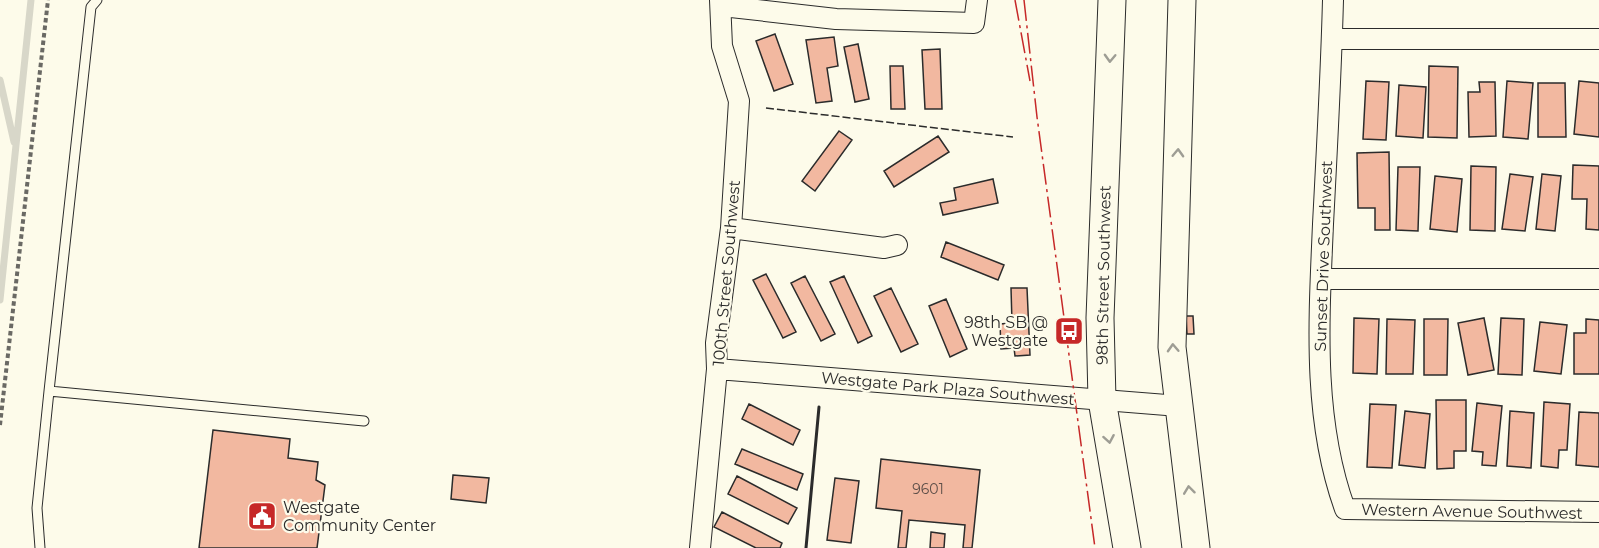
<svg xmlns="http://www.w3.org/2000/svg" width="1599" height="548" viewBox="0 0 1599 548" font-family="Montserrat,sans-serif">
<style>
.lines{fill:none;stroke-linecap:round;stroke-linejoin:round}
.stream{stroke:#d8d7c9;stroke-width:7}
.building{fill:#f2b8a0;stroke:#2b2b2b;stroke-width:1.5}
.lane-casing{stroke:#2b2b2b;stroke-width:11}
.street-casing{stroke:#2b2b2b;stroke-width:22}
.secondary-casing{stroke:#2b2b2b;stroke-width:29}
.path{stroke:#6a6964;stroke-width:4;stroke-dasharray:4.5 3;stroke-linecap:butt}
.lane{stroke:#fdfbea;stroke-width:9}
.street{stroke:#fdfbea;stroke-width:20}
.secondary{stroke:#fdfbea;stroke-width:27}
.fence{stroke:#2b2b2b;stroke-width:1.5;stroke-dasharray:8 3;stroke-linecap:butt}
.wall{stroke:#2b2b2b;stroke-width:3}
.power{stroke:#c62828;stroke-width:1.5;stroke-dasharray:21 4.5 3 4.5;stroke-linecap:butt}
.oneway{stroke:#9e9d94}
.labels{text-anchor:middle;stroke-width:4.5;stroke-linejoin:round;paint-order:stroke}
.number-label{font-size:14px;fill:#5d4e48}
.street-label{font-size:16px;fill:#2b2b2b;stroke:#fdfbea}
.poi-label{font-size:16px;fill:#2b2b2b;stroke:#fdfbea;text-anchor:end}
</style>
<rect width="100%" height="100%" fill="#fdfbea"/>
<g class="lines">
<path class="stream" d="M0,80L14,142
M0,300L31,0"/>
</g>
<path class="building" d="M775,34L793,84L774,91L756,41Z
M834,37L838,66L827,68L832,101L816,103L806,40Z
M858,44L869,99L855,102L844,47Z
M940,49L942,109H925L922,50Z
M890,66H903L905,109H891Z
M1429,66L1458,67L1457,138L1428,137Z
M1366,81L1389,82L1386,140L1363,139Z
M1507,81L1533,83L1528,139L1503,137Z
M1579,81L1599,83V137L1574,134Z
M1479,82H1495L1496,136L1469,137L1468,92H1480Z
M1538,83H1565L1566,137H1538Z
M1399,85L1426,87L1423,138L1396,136Z
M839,131L852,140L815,191L802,181Z
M938,136L949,152L894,187L884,171Z
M1389,152L1390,230H1375V208H1358L1357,153Z
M1573,165L1599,166V230L1586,229L1587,199H1572Z
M1471,166L1496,167L1495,231L1470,230Z
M1398,167H1420L1418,231L1396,230Z
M1510,174L1533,177L1525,231L1502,229Z
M1542,174L1561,176L1555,231L1536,229Z
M1435,176L1462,179L1457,232L1430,229Z
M993,179L998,203L943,215L940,203L956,200L954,188Z
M946,242L1004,265L998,280L941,257Z
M766,274L796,332L783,338L753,280Z
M805,276L835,334L821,341L791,283Z
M844,276L872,336L858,343L830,282Z
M891,288L918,344L901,352L874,296Z
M1011,288H1027L1030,355L1015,356L1014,348L1001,349L1000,324L1012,323Z
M946,299L967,349L950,357L929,306Z
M1186,316H1193L1194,334H1187Z
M1354,318L1379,319L1377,374L1353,373Z
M1484,318L1494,370L1468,375L1458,323Z
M1501,318L1524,319L1522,375L1498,374Z
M1387,319L1415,320L1413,374H1386Z
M1424,319H1448L1447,375H1424Z
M1586,319L1599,320V374H1574V333H1586Z
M1068,321H1073L1074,339H1069Z
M1540,322L1567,325L1561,374L1534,371Z
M1436,400H1466V451H1454V468L1437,469Z
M1544,402L1570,404L1567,450H1559L1558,468L1541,466Z
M1477,403L1502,406L1496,466L1482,465L1483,452L1472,451Z
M749,404L800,430L793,445L742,419Z
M1370,404L1396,405L1392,468L1367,467Z
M1405,411L1430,414L1425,468L1399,465Z
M1510,411L1534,413L1531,468L1507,466Z
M1579,412L1599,413V467L1576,465Z
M213,430L290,439L288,458L318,462L316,480L325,485L317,548H199Z
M742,449L803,474L797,490L735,464Z
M881,459L980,470L972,548H963L965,525L909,520L906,548H898L902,511L876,508Z
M453,475L489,478L486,503L451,499Z
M737,476L797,508L788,524L728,494Z
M835,478L859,481L851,543L827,540Z
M722,512L782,543L780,548H756L714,527Z
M931,532L945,534L944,548H930Z"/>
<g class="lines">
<g class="lane-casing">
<path id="lane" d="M49,391L91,7L97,0
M40,548L37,508L49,391L364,421"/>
</g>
<g class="street-casing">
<path id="street" d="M1333,0C1331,75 1327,149 1323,224C1319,319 1312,418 1345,509L1599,512
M722,6L836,19L974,23L977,0
M1332,39H1599
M731,228L884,248L897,245
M1321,279H1599
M717,369L1179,406
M700,548L717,369L716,343L731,228L739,101L722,46L720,0"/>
</g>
<g class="secondary-casing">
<path id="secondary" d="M1112,0L1100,318L1102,400L1127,548
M1182,0L1172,347L1196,548"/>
</g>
<path class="path" d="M0,425L48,0"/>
<use href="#lane" class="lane"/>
<use href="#street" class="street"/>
<use href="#secondary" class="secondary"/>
<path class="fence" d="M766,108L1013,137"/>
<path class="wall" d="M806,548L819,407"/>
<path class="power" d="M1015,0L1030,81
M1024,0L1037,117L1095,548"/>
</g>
<defs><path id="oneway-chevron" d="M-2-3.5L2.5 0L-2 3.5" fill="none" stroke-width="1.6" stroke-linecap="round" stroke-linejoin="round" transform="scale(1.5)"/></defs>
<g class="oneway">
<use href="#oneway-chevron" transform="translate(1110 58) rotate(92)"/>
<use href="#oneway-chevron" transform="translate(1178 153) rotate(-88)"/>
<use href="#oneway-chevron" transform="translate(1173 348) rotate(-93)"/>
<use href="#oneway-chevron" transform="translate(1109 439) rotate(80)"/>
<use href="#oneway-chevron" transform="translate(1189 490) rotate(-97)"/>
</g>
<defs>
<g id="bus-square" transform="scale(1.5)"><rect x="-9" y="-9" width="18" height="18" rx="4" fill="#c62828" stroke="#fdfbea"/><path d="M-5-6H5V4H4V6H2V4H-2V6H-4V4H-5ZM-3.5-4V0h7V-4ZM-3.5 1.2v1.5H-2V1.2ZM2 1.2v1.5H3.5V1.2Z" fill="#fff"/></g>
<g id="civic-square" transform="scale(1.5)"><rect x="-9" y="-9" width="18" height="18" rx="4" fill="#c62828" stroke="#fdfbea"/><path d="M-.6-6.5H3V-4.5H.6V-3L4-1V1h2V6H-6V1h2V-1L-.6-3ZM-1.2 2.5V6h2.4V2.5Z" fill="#fff"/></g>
</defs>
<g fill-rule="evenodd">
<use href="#bus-square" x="1069" y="331"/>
<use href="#civic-square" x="262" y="516"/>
</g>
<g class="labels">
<g class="number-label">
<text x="928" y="494">9601</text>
</g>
<g class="street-label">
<text transform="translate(1323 256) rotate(-88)" y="6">Sunset Drive Southwest</text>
<text transform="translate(726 273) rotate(-85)" y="6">100th Street Southwest</text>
<text transform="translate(1103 275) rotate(-89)" y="6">98th Street Southwest</text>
<text transform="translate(948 388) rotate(5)" y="6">Westgate Park Plaza Southwest</text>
<text transform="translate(1472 511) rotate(1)" y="6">Western Avenue Southwest</text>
</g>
<g class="poi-label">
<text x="1048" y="328">98th SB @<tspan x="1048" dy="18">Westgate</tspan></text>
<text x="283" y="513" text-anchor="start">Westgate<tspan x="283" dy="18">Community Center</tspan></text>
</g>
</g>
</svg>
